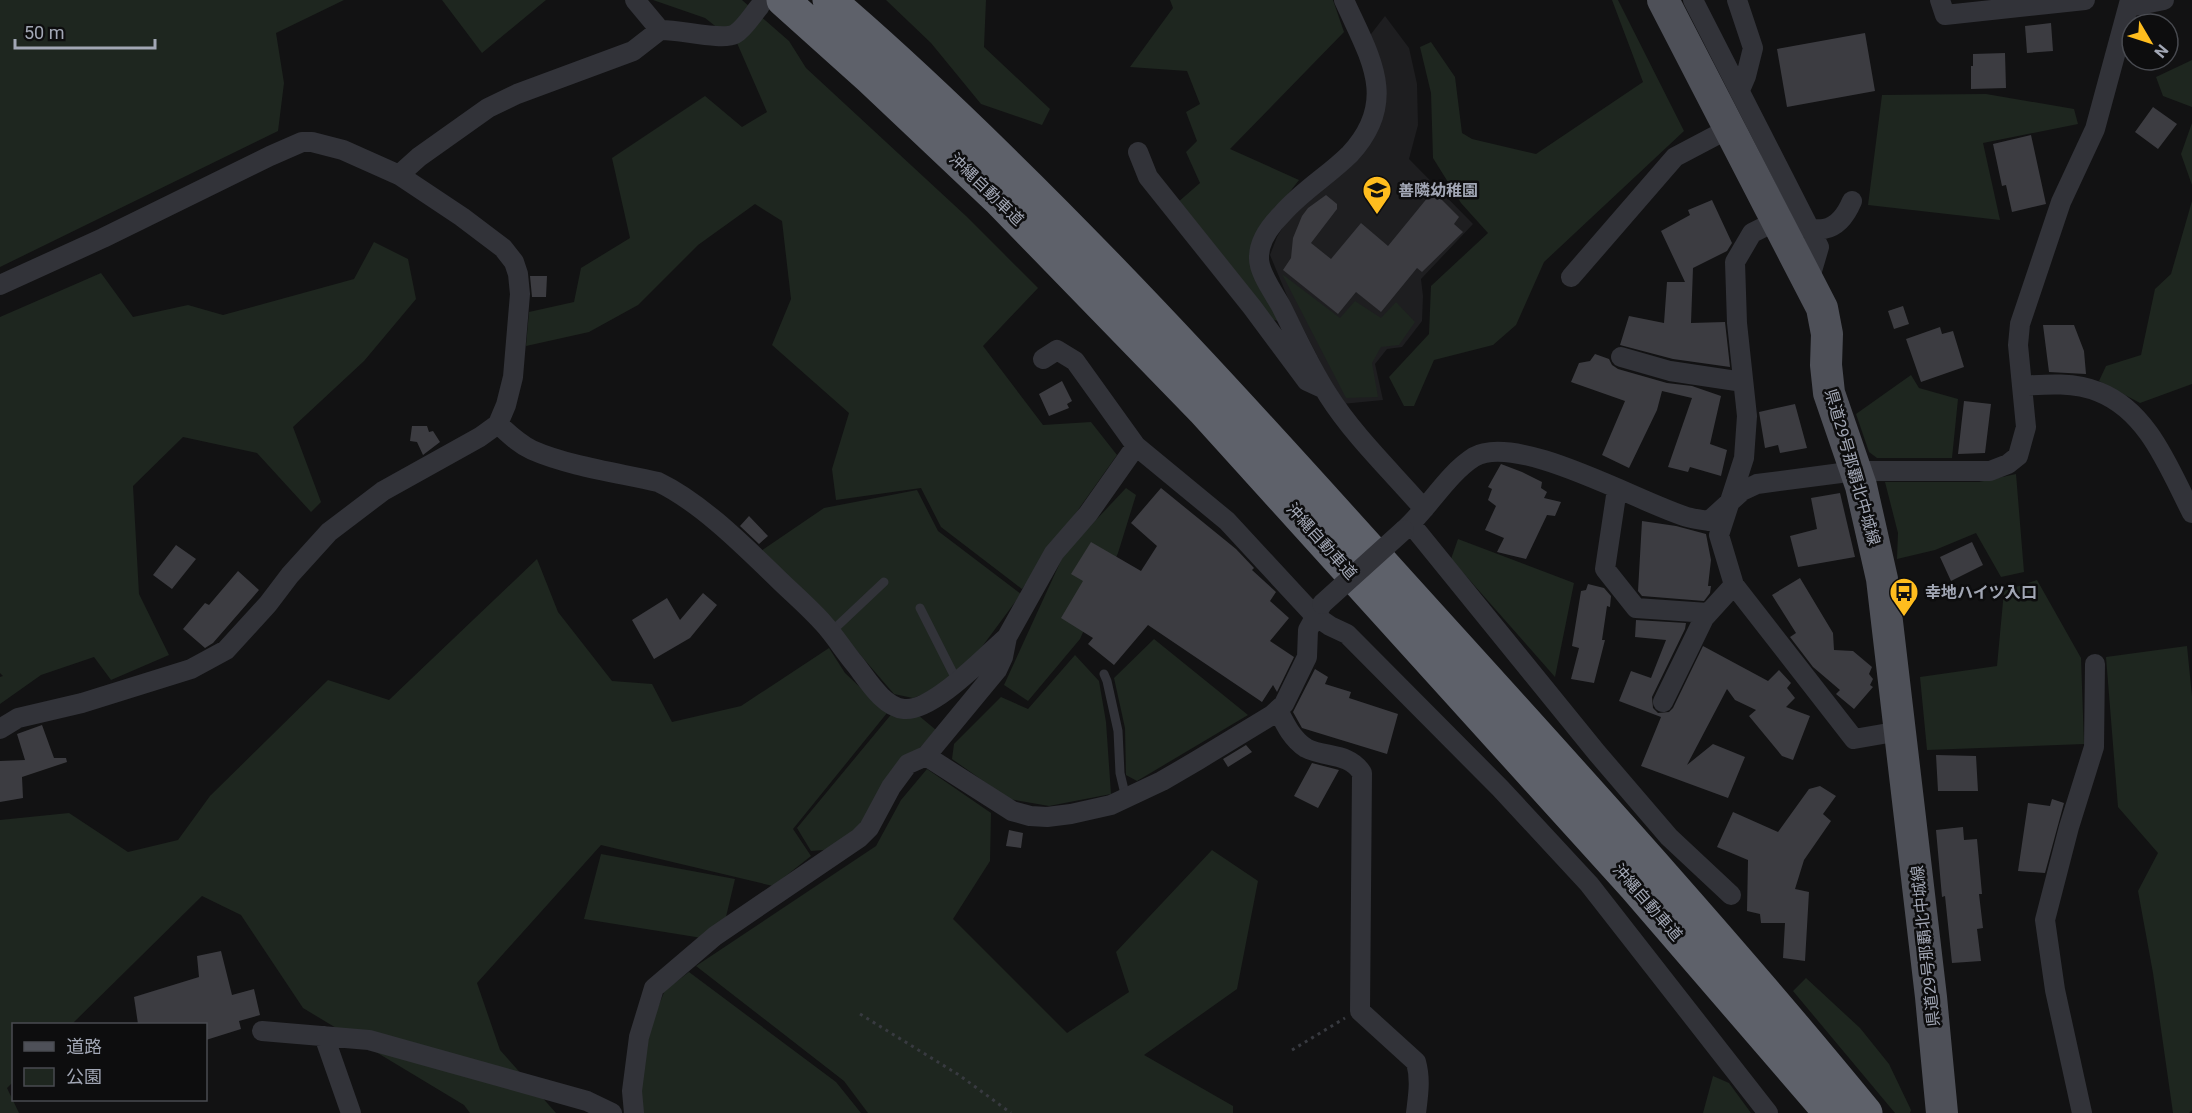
<svg xmlns="http://www.w3.org/2000/svg" width="2192" height="1113" viewBox="0 0 2192 1113" font-family="Roboto,'Noto Sans JP',sans-serif">
<style>
.built{fill:#1e1e20}
.green{fill:#1e261f}
.building{fill:#3c3c41}
.lines{fill:none;stroke-linecap:round;stroke-linejoin:round}
.path{stroke:#383a40;stroke-width:3;stroke-dasharray:3 4.5;stroke-linecap:butt}
.service{stroke:#323339;stroke-width:9}
.minor{stroke:#323339;stroke-width:20}
.primary{stroke:#4e5058;stroke-width:32}
.motorway{stroke:#5e616a;stroke-width:33}
.minor-bridge{stroke:#323339;stroke-width:20}
.labels{text-anchor:middle;stroke-width:5;stroke-linejoin:round;paint-order:stroke}
.street-label{font-size:16px;fill:#a2a7b5;stroke:#0d0d0e}
.poi-label{font-size:16px;font-weight:bold;fill:#a2a7b5;stroke:#0d0d0e;text-anchor:start}
</style>
<rect width="100%" height="100%" fill="#121213"/>
<path class="built" d="M1385,16L1409,48L1417,84L1418,125L1409,159L1473,224L1421,279L1423,296L1422,321L1402,347L1387,349L1375,364L1383,400L1342,404L1290,303L1270,255L1277,237L1294,208L1371,139L1368,38Z"/>
<path class="green" d="M0,0H344L276,33L284,83L278,131L0,267Z
M442,0H546L482,53Z
M653,0H742L789,41L806,68L966,216L1038,288L983,346L1043,425L1091,422L1117,455L1022,589L941,527L921,488L836,500L832,469L849,413L772,345L791,299L782,221L755,204L698,245L638,305L589,332L526,346L529,312L574,302L581,268L630,238L612,158L705,96L742,127L767,112L737,43L705,18Z
M886,0H986L984,47L1050,109L1042,125L981,104L931,43Z
M1170,0H1333L1344,32L1230,149L1299,180L1257,234L1252,268L1278,321L1268,318L1177,203L1200,183L1186,152L1197,141L1186,112L1200,104L1187,71L1130,67L1173,8Z
M1612,0H1618L1684,131L1544,262L1516,325L1493,345L1434,360L1414,406H1404L1389,377L1429,334L1431,286L1488,233L1461,203L1433,158L1431,93L1420,47L1431,42L1455,77L1462,133L1472,139L1536,154L1643,82Z
M2192,60V107L2163,96L2156,77Z
M1986,94L2074,109L2078,124L1983,143L2000,220L1868,205L1882,95Z
M2192,123V185L2181,154Z
M2192,201V384L2140,403L2099,381L2106,366L2141,355L2155,289L2171,274Z
M374,242L408,259L416,299L364,361L293,427L321,502L311,512L257,453L183,437L133,486L139,594L169,655L111,680L94,657L41,675L0,704V677L3,676L0,673V317L101,273L133,317L188,305L223,315L354,279Z
M1282,274L1340,318L1355,301L1381,318L1396,302L1415,322L1399,345L1381,347L1372,363L1378,397L1346,398Z
M1911,375L1919,388L1958,399L1952,458H1877L1869,452L1856,414Z
M2016,474L2024,572L2001,577L1976,533L1935,550L1897,559L1898,533L1885,482H1979Z
M1126,488L1136,495L1118,553L1080,639L1028,701L1004,685L1064,554Z
M917,490L938,531L1021,594L970,663L934,690L913,698L894,694L832,622L758,553L824,508Z
M1458,539L1574,583L1555,677L1451,559Z
M537,559L558,612L612,681L652,684L672,722L741,706L829,648L845,673L887,713L793,829L811,856L773,886L601,845L477,983L500,1050L556,1113H470L464,1105L303,1008L241,915L202,896L72,1024H14L13,1082L7,1088L19,1113H0V820L69,813L128,852L178,840L210,796L328,680L389,700Z
M2037,580L2081,658L2084,744L1927,750L1920,677L1997,666L2004,591Z
M1154,639L1248,715L1137,781L1126,775L1125,728L1114,678Z
M2187,646L2192,696V1110L2189,1113H2173L2153,973L2138,891L2158,853L2118,807L2106,657Z
M1075,655L1099,681L1106,722L1111,794L1049,806L1009,799L952,759L954,744L1001,697L1028,709Z
M894,711L918,715L936,730L882,790L866,818L836,849L811,851L797,828Z
M927,769L991,813L990,861L953,919L1067,1033L1129,992L1116,952L1212,850L1258,881L1237,989L1144,1055L1233,1106V1113H868L844,1081L696,966L876,846L901,800Z
M601,854L735,879L725,921L702,938L584,919Z
M689,972L836,1082L861,1113H623L640,1101L644,1041L665,990Z
M1806,978L1860,1028L1889,1064L1911,1110L1910,1113H1895L1793,991Z
M1713,1076L1729,1083L1751,1113H1703Z"/>
<path class="building" d="M2051,23L2053,51L2027,53L2025,26Z
M1865,33L1875,91L1787,107L1777,49Z
M2005,53L2006,88L1971,89V66H1973V54Z
M2153,107L2177,124L2158,149L2135,132Z
M2031,135L2046,204L2012,212L2006,185L2002,186L1993,144Z
M1433,191L1459,217L1454,224L1463,232L1422,272L1417,268L1381,312L1356,292L1338,314L1283,270L1291,258L1293,238L1302,216L1308,208L1326,195L1337,204V209L1311,243L1331,259L1361,223L1388,246Z
M1712,200L1732,243L1727,251L1693,268L1691,323L1725,322L1730,367L1673,359L1620,345L1629,316L1664,323L1667,282H1685L1661,231L1690,215L1688,210Z
M530,276H547L546,297H532Z
M1903,306L1909,324L1894,329L1888,311Z
M2043,325H2074L2084,351L2086,374L2049,372Z
M1940,327L1942,334L1953,331L1964,367L1921,382L1906,339Z
M1595,354L1609,359L1612,365L1618,369L1667,383L1692,386L1721,396L1710,444L1727,450L1721,476L1690,467L1688,472L1668,467L1692,398L1662,391L1657,410L1629,468L1602,455L1625,401L1571,382L1579,363L1590,361Z
M1062,381L1072,401L1067,404L1069,408L1049,416L1039,394Z
M1964,401L1991,404L1985,453L1958,454Z
M1795,404L1807,448L1780,453L1778,445L1765,448L1759,412Z
M412,426H427L429,432L433,431L440,442L423,455L417,442L410,441Z
M1501,464L1522,472L1542,482L1541,488L1547,492L1544,498L1561,502L1555,516L1547,515L1526,559L1497,552L1504,538L1485,530L1496,506L1488,500L1492,489L1488,487Z
M1161,488L1236,549L1254,568L1252,570L1276,592L1270,601L1289,618L1270,641L1294,657L1277,692L1273,685L1262,702L1148,625L1114,665L1088,644L1093,638L1061,618L1083,581L1071,574L1091,542L1141,571L1157,546L1131,523Z
M1840,493L1855,557L1798,567L1790,536L1817,529L1811,498Z
M749,516L768,536L759,544L740,526Z
M1642,521L1676,526L1706,534L1711,560L1708,586H1711L1710,593L1704,601L1642,596L1638,591Z
M1972,542L1983,565L1951,581L1940,557Z
M176,545L196,559L172,589L153,575Z
M238,571L259,590L213,643L205,648L183,629L205,603L209,605Z
M1800,578L1833,633L1834,650L1853,651L1872,667L1869,674L1873,679L1870,685L1873,687L1854,709L1836,694L1840,690L1813,667L1790,637L1796,633L1772,595Z
M1588,584L1604,588L1611,596L1610,607L1607,606L1602,640H1605L1594,683L1571,679L1579,648L1572,646L1581,591L1586,590Z
M703,593L717,605L690,638L654,659L632,620L667,598L680,620Z
M1636,620L1686,623L1685,629L1652,697L1653,708L1658,713L1669,712L1673,708L1703,646L1768,681L1779,670L1791,683L1787,688L1795,698L1786,707L1810,716L1793,760L1782,756L1749,716L1756,710L1735,700L1727,689L1687,765L1713,744L1745,757L1728,798L1641,766L1661,717L1619,701L1631,671L1651,678L1666,640L1635,637Z
M1315,669L1328,677L1325,684L1351,692L1349,698L1398,714L1387,754L1302,728L1293,712Z
M42,725L54,758H66L67,762L22,777L23,798L0,802V761L25,760L17,734Z
M1246,745L1252,752L1228,767L1223,759Z
M1936,755L1976,756L1978,791H1938Z
M1312,763L1339,770L1318,808L1294,796Z
M1820,786L1836,796L1823,814L1831,821L1804,860L1795,889L1809,892L1805,961L1783,958L1785,923H1761L1760,914L1747,911L1748,860L1717,847L1733,812L1778,832L1809,789Z
M2052,799L2064,803L2045,873L2018,871L2028,803L2050,806Z
M1963,827L1964,840L1977,839L1982,894H1979L1983,928L1977,929L1981,961L1952,963L1945,896L1942,897L1936,830Z
M1009,830L1023,833L1021,848L1006,846Z
M221,951L232,995L254,989L260,1015L239,1021L241,1029L206,1040V1024H138L134,997L199,977L197,956Z"/>
<g class="lines">
<path class="path" d="M860,1014L959,1075L1011,1113
M1292,1050L1345,1018"/>
<path class="service" d="M920,608L958,683
M831,632L884,582
M1104,674L1107,681L1118,731L1120,773L1126,798"/>
<path class="minor" d="M635,0L660,30
M1344,0C1369,56 1400,100 1350,154C1329,175 1302,191 1282,214C1271,225 1259,241 1259,257C1258,272 1274,293 1281,306C1296,336 1310,367 1328,395C1354,436 1392,472 1424,509
M1693,0L1819,247L1809,281
M1737,0L1753,48L1746,76L1740,90
M1940,0L1945,15L2085,0
M2129,7L2164,0
M1138,152L1148,177L1252,307L1307,381L1320,387
M399,175L419,157L488,108L517,94L633,51L660,30C678,29 722,41 735,34C744,29 753,14 760,6
M1852,201C1835,241 1812,230 1778,220L1752,233L1735,262L1737,323L1747,416L1744,458L1719,535L1734,585L1854,739L1900,731
M1571,277L1675,157L1730,128
M0,285L103,238L270,156L302,142H312L343,150L399,175L462,217L503,248L514,262L518,274L520,294L513,377L506,405L498,424L480,437L383,491L329,532L290,575L268,604L226,650L191,669L82,703L18,718L0,729
M1621,357L1670,371L1743,382
M1043,359L1057,350L1075,361L1136,446L1227,521L1314,615L1330,626L1347,634L1500,788L1589,884L1768,1113
M2022,386C2047,384 2075,382 2099,392C2149,412 2169,469 2192,513
M498,424C509,434 519,444 532,450C568,466 619,473 658,482C700,502 742,544 775,576C791,592 809,607 824,624C835,636 844,651 855,664C867,679 883,707 904,709C933,712 986,655 1007,637
M1617,489L1605,569L1636,608L1708,613
M1411,524L1597,753L1669,837L1731,895
M1404,530C1428,509 1447,474 1474,457C1517,432 1640,503 1687,517C1694,519 1702,520 1709,521L1742,491L1757,484L1856,471H1990L2008,464L2018,456L2026,427L2018,345L2020,324L2061,202L2095,129L2130,0
M1663,702L1704,618L1734,585
M1278,710C1285,724 1292,739 1306,748C1325,758 1349,752 1362,773L1360,1011L1416,1062C1421,1080 1418,1096 1416,1113
M926,756L1012,811L1030,816L1047,817L1071,814L1111,805L1162,781L1198,760L1272,715L1284,704L1307,657L1308,630L1321,606
M262,1031L369,1040L587,1101L612,1113
M324,1036L351,1113
M634,1113L632,1091L639,1037L654,988L715,936L859,838L869,828L891,787L908,764L926,756L997,670L1003,657L1007,637L1054,553L1088,514L1136,446
M2082,1113L2055,990L2045,920L2069,827L2094,747L2095,664"/>
<path class="primary" d="M1663,0L1822,308L1827,334L1826,365L1829,393L1861,486L1882,579L1931,997L1942,1113"/>
<path class="motorway" d="M783,0L871,79L999,200L1203,410L1635,887L1830,1113
M829,0C889,51 947,106 1003,161C1138,293 1265,433 1391,573C1552,751 1714,927 1866,1113"/>
<path class="minor-bridge" d="M1322,604L1404,530"/>
</g>
<defs>
<g id="school-pin" transform="scale(1.5)"><path d="M0 17L-7.5 6A9.5 9.5 0 1 1 7.5 6Z" fill="#ffbd1e" stroke="#0d0d0e"/><path d="M0-5L7-2L0 1L-7-2ZM-4 1L0 2.5L4 1V4Q0 6-4 4Z" fill="#111"/></g>
<g id="bus-pin" transform="scale(1.5)"><path d="M0 17L-7.5 6A9.5 9.5 0 1 1 7.5 6Z" fill="#ffbd1e" stroke="#0d0d0e"/><path d="M-5-6H5V4H4V6H2V4H-2V6H-4V4H-5ZM-3.5-4V0h7V-4ZM-3.5 1.2v1.5H-2V1.2ZM2 1.2v1.5H3.5V1.2Z" fill="#111"/></g>
</defs>
<g fill-rule="evenodd">
<use href="#school-pin" x="1377" y="190"/>
<use href="#bus-pin" x="1904" y="592"/>
</g>
<g class="labels">
<g class="street-label">
<text transform="translate(987 189) rotate(44)" y="6">沖縄自動車道</text>
<text transform="translate(1853 467) rotate(74)" y="6">県道29号那覇北中城線</text>
<text transform="translate(1322 541) rotate(48)" y="6">沖縄自動車道</text>
<text transform="translate(1648 902) rotate(49)" y="6">沖縄自動車道</text>
<text transform="translate(1925 946) rotate(-96)" y="6">県道29号那覇北中城線</text>
</g>
<g class="poi-label">
<text x="1398" y="196">善隣幼稚園</text>
<text x="1925" y="598">幸地ハイツ入口</text>
</g>
</g>
<rect x="12" y="1023" width="195" height="78" fill="#0d0d0e" stroke="#494b51" stroke-width="1.5"/>
<rect x="24" y="1042" width="30" height="9" fill="#4e5058" stroke="#494b51" stroke-width="1.5"/>
<text x="66" y="1053" font-size="18" fill="#a2a7b5">道路</text>
<rect x="24" y="1068" width="30" height="18" fill="#1e261f" stroke="#494b51" stroke-width="1.5"/>
<text x="66" y="1083" font-size="18" fill="#a2a7b5">公園</text>
<g transform="translate(2150 42) rotate(129)"><circle r="28" fill="#0d0d0e" stroke="#494b51" stroke-width="1.5"/>
<path d="M0-4.5L10 22L0 15L-10 22Z" fill="#ffbd1e"/>
<text y="-9" font-size="16" font-weight="bold" text-anchor="middle" fill="#a2a7b5">N</text>
</g>
<path d="M15 39v9h140v-9" fill="none" stroke="#a2a7b5" stroke-width="3"/>
<text x="24" y="39" font-size="18" fill="#a2a7b5" stroke="#0d0d0e" stroke-width="4.5" paint-order="stroke">50 m</text>
</svg>
